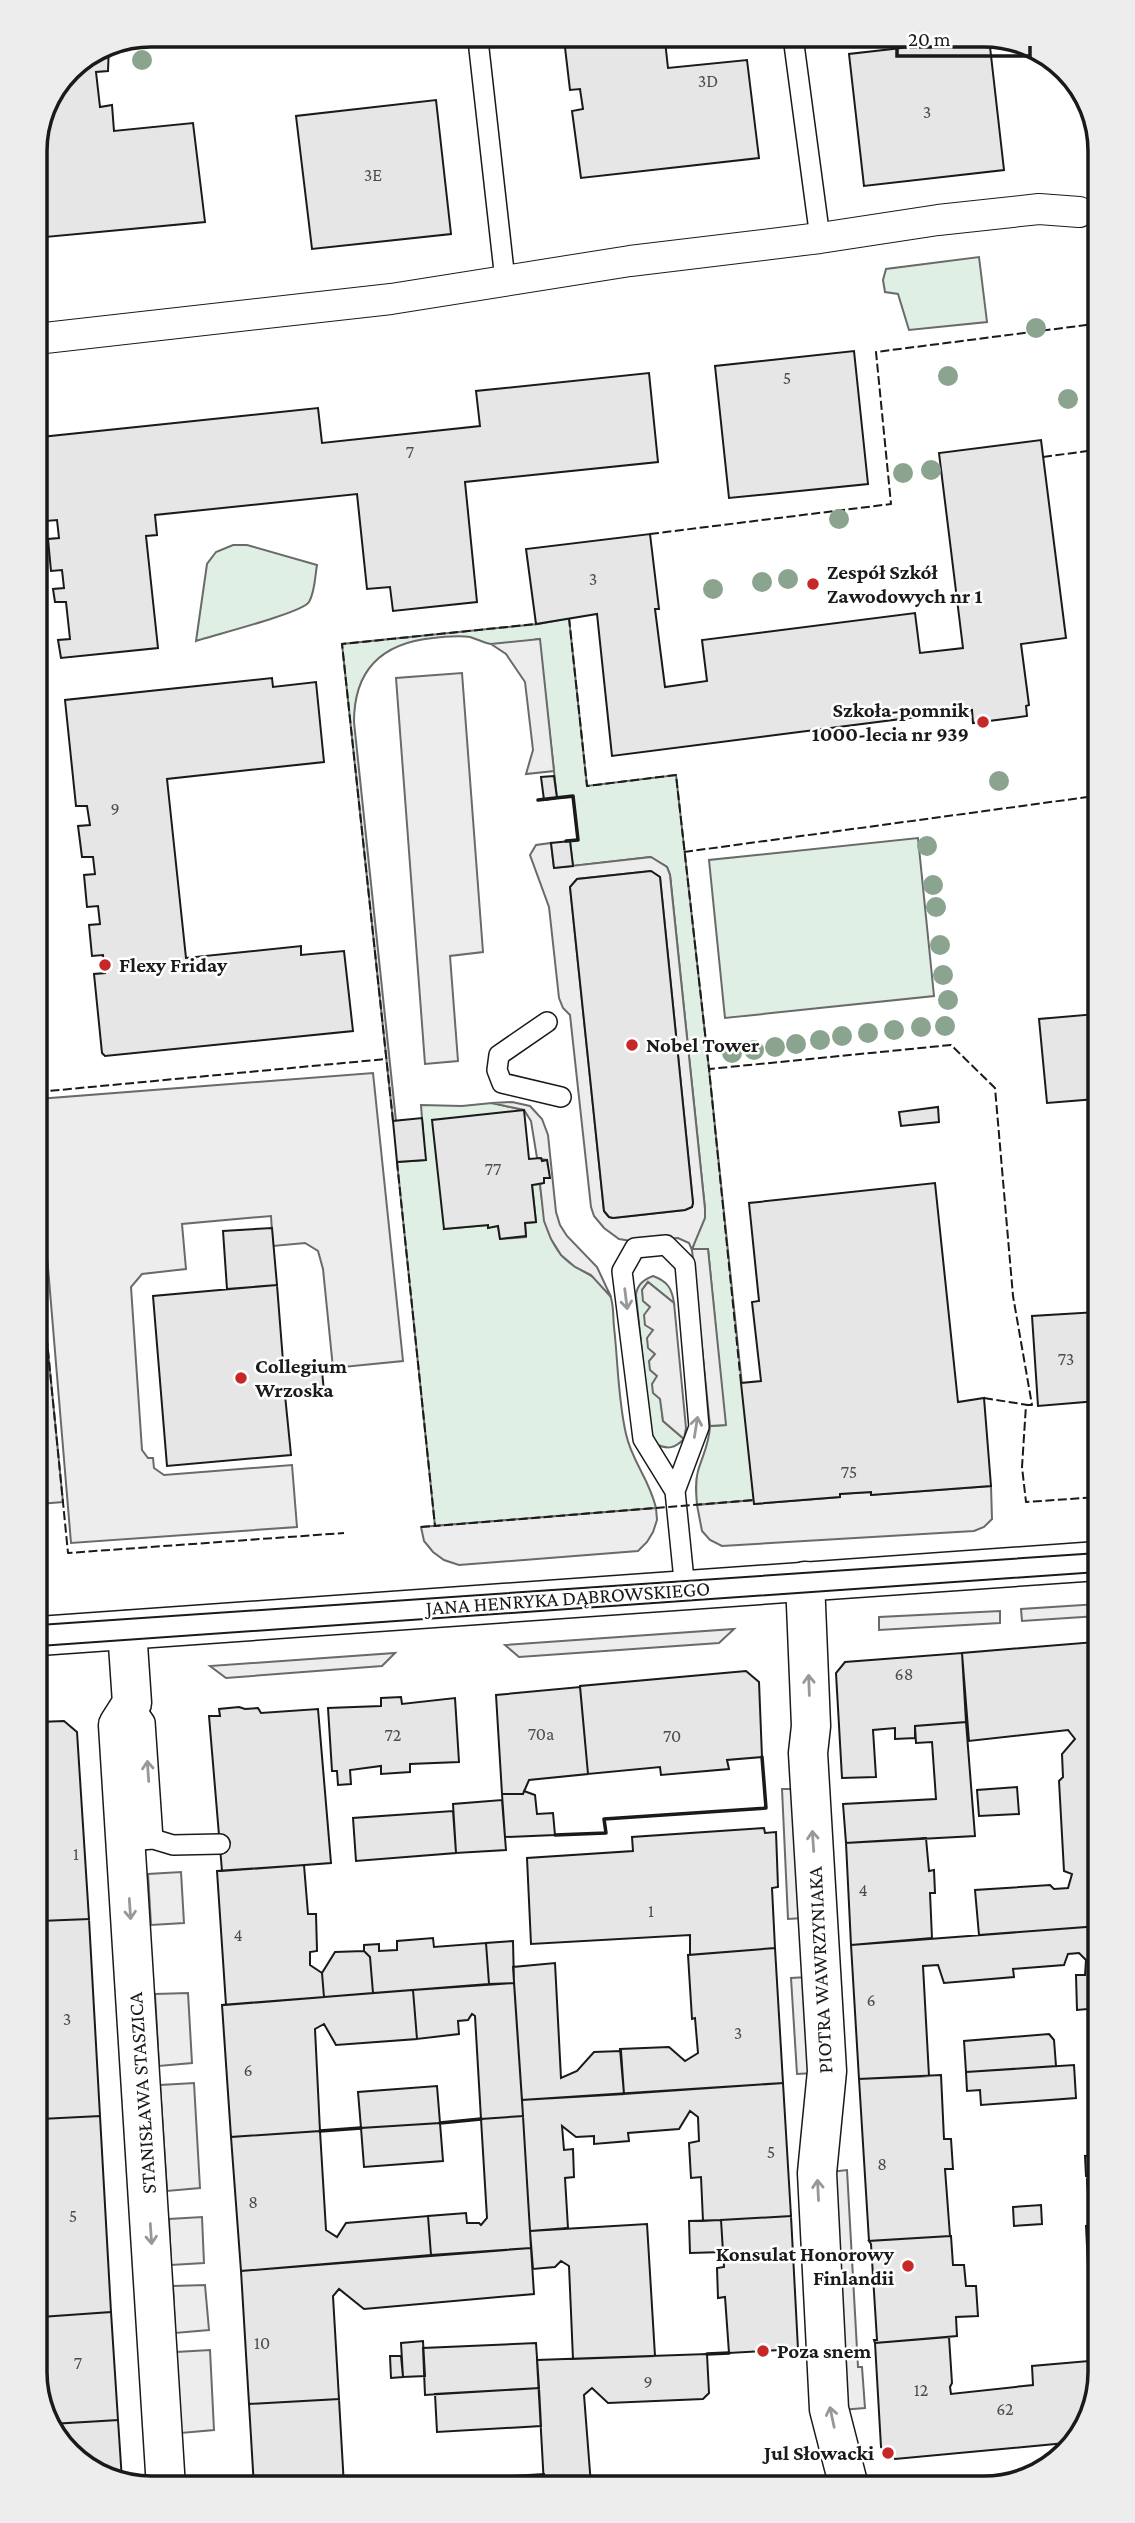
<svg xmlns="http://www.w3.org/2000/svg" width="1135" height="2523" viewBox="0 0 1135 2523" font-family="'Crimson Pro',serif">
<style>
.green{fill:#e0efe3;stroke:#6a6a6a;stroke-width:2}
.parking{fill:#ededed;stroke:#6a6a6a;stroke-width:2;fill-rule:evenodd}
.building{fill:#e6e6e6;stroke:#1a1a1a;stroke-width:2}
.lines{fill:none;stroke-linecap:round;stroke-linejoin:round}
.service-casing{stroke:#1a1a1a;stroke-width:22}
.pedestrian-casing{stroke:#1a1a1a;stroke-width:32}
.minor-casing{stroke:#1a1a1a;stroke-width:41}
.tertiary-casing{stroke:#1a1a1a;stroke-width:41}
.service{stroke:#fff;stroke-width:19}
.pedestrian{stroke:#fff;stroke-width:30}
.minor{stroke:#fff;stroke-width:38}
.tertiary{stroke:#fff;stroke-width:38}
.tram{stroke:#1a1a1a;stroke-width:2}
.fence{stroke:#1a1a1a;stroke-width:2;stroke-dasharray:9 3.5;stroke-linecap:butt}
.wall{stroke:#1a1a1a;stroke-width:3.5}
.tree{fill:#8aa48f}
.oneway{stroke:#989898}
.poi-dot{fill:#c62828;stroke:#fff;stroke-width:2.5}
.labels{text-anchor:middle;stroke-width:5;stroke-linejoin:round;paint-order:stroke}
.number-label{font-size:18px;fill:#4d4d4d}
.poi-label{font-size:21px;font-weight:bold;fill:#1a1a1a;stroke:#fff;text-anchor:start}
.street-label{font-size:21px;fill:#1a1a1a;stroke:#fff}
.rim{fill:none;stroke:#1a1a1a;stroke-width:3.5}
</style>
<rect width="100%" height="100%" fill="#fff"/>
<path class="green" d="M979,257L987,322L909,330L898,294L885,292L883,280L886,269Z
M233,545H247L317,565C315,576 315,592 309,602C302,613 214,635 196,641L207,564L216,552Z
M569,618L587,786L676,775L709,1069L754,1500L697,1505C696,1493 695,1482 698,1471C703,1454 709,1445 710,1426L725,1425L708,1249L692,1250L705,1209L670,875L667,867L650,857L573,866L570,841L578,839L573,797L557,798L539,639C525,641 506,646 491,644C484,643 477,639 470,637C458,635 445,637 433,638C382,643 354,670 354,722L396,1121H393L342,644L538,624Z
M918,838L934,996L725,1018L709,860Z
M492,1103L524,1110L444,1229L488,1225V1227L498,1226L500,1239L526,1237L525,1223L536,1222L532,1185L540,1184C544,1215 546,1251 578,1268C590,1275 603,1281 610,1295C614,1304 613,1318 614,1327C618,1362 618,1400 626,1434C632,1462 649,1478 656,1508L435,1526L397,1162L425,1160L421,1105L462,1106Z
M653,1276C667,1281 672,1288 674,1303L648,1282L642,1290L651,1307L663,1421L684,1439C675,1448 668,1450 656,1444L650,1430L636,1295C637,1285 643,1280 653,1276Z"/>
<path class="parking" d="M540,639L554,771L526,774L533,750L525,682L506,654L491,644Z
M462,673L483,952L450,956L458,1061L425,1064L396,678Z
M551,843L554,868L651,857L667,867L670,875L705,1209V1218L692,1249H708L726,1425L710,1426L692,1250L689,1243L678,1238L631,1241L619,1239L604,1228L594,1216L591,1207L570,1015L563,1008L559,998L549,907L530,855L536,845ZM651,871L660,877L693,1203L692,1207L685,1210L613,1218L609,1217L604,1211L570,887L577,879Z
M373,1073L403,1361L333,1368L323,1269L318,1251L305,1243L273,1246L271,1216L182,1224L186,1269L142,1274L131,1287L142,1450L148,1458H153L154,1468L164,1475L292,1465L297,1527L71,1543L38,1148V1099Z
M512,1102L530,1106L542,1119L548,1135L556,1212L560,1225L567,1236L597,1267L611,1297L591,1275L575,1267L561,1255L551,1239L544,1221L540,1184L544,1183V1178H549L547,1160L537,1158L531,1121L524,1110L492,1103Z
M38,1250L63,1502L39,1504Z
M648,1282L674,1303L686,1428L684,1439L663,1421L660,1399L653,1393L652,1384L657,1376L650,1370L649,1361L655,1354L648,1348L647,1338L653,1330L645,1325L644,1315L650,1307L643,1301L642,1290Z
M991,1486L992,1519L984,1527L974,1531L722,1546L710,1540L702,1531L697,1505L754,1500V1504L840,1497V1494L871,1492V1495Z
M656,1508L657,1520L653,1532L647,1542L638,1551L459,1565L444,1560L433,1552L424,1541L421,1527Z
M1098,1604V1616L1022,1621L1021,1609Z
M1000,1611V1623L879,1630V1617Z
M734,1629L719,1643L519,1657L505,1645Z
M395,1653L382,1666L226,1678L210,1666Z
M782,1789H798L804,1918L788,1919Z
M181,1872L184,1923L151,1925L148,1874Z
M808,1977L814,2073L797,2074L791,1978Z
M188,1993L192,2063L159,2066L155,1994Z
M194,2083L200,2188L167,2191L160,2085Z
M847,2170L858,2367H862L865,2408L841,2410L830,2172Z
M202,2217L204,2263L171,2265L169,2219Z
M205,2285L209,2330L175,2333L173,2286Z
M210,2350L214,2430L181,2433L176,2352Z"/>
<path class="building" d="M989,38L1004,170L864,186L849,54Z
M564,39H653V42L665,41L668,68L747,60L759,158L581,178L572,111L583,109L580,89L570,90Z
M107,44H109L108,71L96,72L100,107L112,105L114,131L193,123L205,222L35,238V144L69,69Z
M436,100L451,234L312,249L296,116Z
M854,351L868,484L729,498L715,366Z
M649,373L658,462L465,482L477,602L393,611L390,587L367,589L357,494L155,515L157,535L146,536L158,648L61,658L58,640L70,639L66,602H55L53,589L64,588L62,570L51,571L48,539L59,538L57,520L46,521L38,442L41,437L318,408L322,443L480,426L476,391Z
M1041,440L1066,638L1021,644L1029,705L1026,706L1027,716L973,723L972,710L612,756L597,614L536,624L526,549L650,534L659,609H655L665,687L707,681L702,640L915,613L920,653L963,648L939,453Z
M272,678L273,687L316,682L324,762L167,779L186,958L301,946V955L344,951L353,1031L105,1056L102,1053L94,974L105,973L103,955L92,956L89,925L100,924L98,906L87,907L84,875L95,874L93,857H82L78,826L90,825L87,806H76L65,700Z
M554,776L557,798L544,800L541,777Z
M570,841L573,866L554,868L551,843Z
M651,871L660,877L693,1203L692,1207L685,1210L613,1218L609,1217L604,1211L570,887L577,879Z
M1096,1014V1099L1047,1103L1039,1019Z
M938,1107L939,1122L901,1126L899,1112Z
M524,1110L529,1159L541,1158L542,1161L547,1160L550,1178H544V1183L532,1185L536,1222L525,1223L526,1236L500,1239L498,1226L488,1228V1225L444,1229L432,1120Z
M422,1118L426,1160L397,1162L393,1121Z
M935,1183L958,1402L984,1398L991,1486L871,1495V1492L840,1494V1497L754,1504L741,1383L761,1381L752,1302L759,1301L749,1203Z
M272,1228L277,1285L227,1289L223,1231Z
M277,1285L284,1374L322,1371L324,1392L285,1395L291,1455L167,1466L153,1296Z
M1097,1312V1401L1038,1406L1032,1316Z
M1095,1642L1098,1698L1099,1926L979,1935L975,1890L1050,1885L1054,1889L1068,1888L1072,1874L1064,1871L1059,1781L1063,1777L1062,1754L1075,1739L1068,1730L969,1741L962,1653Z
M962,1653L966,1722L915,1726V1738L895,1739V1728L873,1730L876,1777L842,1778L836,1673L845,1662Z
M746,1671L759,1682L762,1757L727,1760L729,1769L661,1775L660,1767L588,1774L580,1686Z
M580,1687L588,1774L529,1780L523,1794H502L496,1695Z
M401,1697L402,1704L455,1698L459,1762L410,1764V1772L381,1774V1766L350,1770L351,1784L338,1785L337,1771H332L328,1708L381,1706V1698Z
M239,1707L245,1709L258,1708L261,1713L318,1709L331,1863L222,1871L209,1716H220L219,1709Z
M64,1721L77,1732L89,1919L40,1921L39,1722Z
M966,1722L975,1836L846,1843L843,1804L936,1799L932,1742L916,1743L915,1726Z
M1017,1787L1019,1814L979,1816L977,1790Z
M524,1791L535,1795L537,1814L553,1813L555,1835L505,1837L502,1794H523Z
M502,1800L506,1850L456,1853L453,1804Z
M453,1811L456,1853L356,1861L353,1818Z
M764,1828L765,1833L776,1832L778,1887L772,1888L775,1948L690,1955V1935L531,1944L527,1858L633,1851L632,1837Z
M926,1838L929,1871L934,1870L935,1893H930L932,1938L851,1945L846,1843Z
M304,1865L308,1914H316L317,1951L310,1952V1965L322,1973L324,1997L226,2005L217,1871Z
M89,1919L100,2116L41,2119L40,1921Z
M1099,1926V2008L1077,2010L1076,1975H1085L1086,1960L1079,1953L1068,1954L1064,1965L1013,1969L1014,1977L944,1983L938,1965L923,1966L929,2076L859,2079L851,1945Z
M433,1938L434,1947L486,1943L489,1984L373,1993L370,1957L364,1951V1945L379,1944V1951L397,1950V1941Z
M513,1941L514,1983L489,1984L486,1943Z
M775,1948L783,2083L624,2094L620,2049L669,2047L685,2061L698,2053L695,2018L692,2019L688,1955Z
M364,1951L370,1957L373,1993L324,1997L322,1973L335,1952Z
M555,1963L561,2078L577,2071L594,2052L621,2051L624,2094L522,2100L513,1967Z
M514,1983L523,2116L481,2119L475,2016L472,2014L468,2020L458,2021L459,2034L417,2039L413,1990Z
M413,1990L417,2039L336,2045L324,2024L315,2029L320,2131L231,2137L222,2005Z
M1049,2034L1054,2040L1056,2066L966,2072L964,2041Z
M1074,2065L1076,2098L981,2105L980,2090L967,2091L966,2072Z
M941,2075L944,2139H951L953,2169H945L950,2236L869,2241L859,2079Z
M783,2083L791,2216L703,2221L701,2177L691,2178L689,2143L699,2141L698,2117L690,2111L679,2129L628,2133L629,2141L594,2144V2136L576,2137L562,2126L564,2150L573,2149L574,2177L565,2178L568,2228L530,2231L522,2100Z
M437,2086L440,2123L361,2128L358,2092Z
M100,2116L111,2312L41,2317V2119Z
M523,2116L531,2248L431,2255L428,2216L466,2213L467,2223H479L481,2225L487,2218L481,2119Z
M440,2123L443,2161L364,2167L361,2128Z
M320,2131L326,2230L337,2237L346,2223L428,2216L431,2255L241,2271L231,2137Z
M1099,2155V2175L1086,2176L1085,2156Z
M1099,2179L1100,2204H1089L1087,2180Z
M1041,2205L1042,2224L1014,2226L1013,2207Z
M791,2216L798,2349L729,2353L725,2297L718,2298L717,2268L724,2267L721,2220Z
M721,2220L723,2252L690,2253L689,2221Z
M647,2224L655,2356L573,2359L569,2266L561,2261L555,2267L533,2269L530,2231Z
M1100,2225V2325L1091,2326L1086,2226Z
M950,2236H951L953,2265H964L966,2286H976L978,2316L956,2317L957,2336L875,2343L874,2340H877L871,2244L869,2241Z
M531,2248L534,2294L364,2309L339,2289L333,2296L339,2399L249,2404L241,2271Z
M111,2312L118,2420L52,2424L41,2409V2317Z
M949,2337L952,2383L950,2387L951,2394L1033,2385L1032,2366L1100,2360V2372L1076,2442L895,2459L881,2447L875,2343Z
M423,2341L425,2376L403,2377L401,2343Z
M536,2343L539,2388L425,2395L423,2348Z
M707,2354L709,2393L703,2399L608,2403L592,2388L584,2395L591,2485H544L537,2360Z
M390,2356H401L403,2377L391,2378Z
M539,2388L541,2426L437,2432L435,2394Z
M339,2399L344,2486L254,2487L249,2404Z
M118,2420L122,2480L81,2464L52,2424Z
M544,2474V2485L364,2486V2485Z"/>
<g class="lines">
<g class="service-casing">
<path id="service" d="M793,37L820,238
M478,40L505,280
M547,1022L499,1055L497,1070L502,1083L561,1097
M675,1491L699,1427L685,1264L666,1245L635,1248L622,1271L643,1439L675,1491L685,1590
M132,1703L145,1722L153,1839
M141,1840L153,1839L173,1845L220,1844"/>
</g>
<g class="pedestrian-casing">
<path id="pedestrian" d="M36,339L391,299L630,261L820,238L938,220L1039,209L1079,212"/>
</g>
<g class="minor-casing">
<path id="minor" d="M805,1581L811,1726L808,1753L827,2071L817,2173L829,2409L848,2483
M127,1630L132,1703L118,1725L166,2488"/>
</g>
<g class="tertiary-casing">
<path id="tertiary" d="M39,1636L1098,1561"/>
</g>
<use href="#service" class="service"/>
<use href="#pedestrian" class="pedestrian"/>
<use href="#minor" class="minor"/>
<use href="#tertiary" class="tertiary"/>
<path class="tram" d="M39,1625L1098,1553
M39,1646L1098,1572"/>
<path class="fence" d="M1043,457L1095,450
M650,534L891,504L876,352L1094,324
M569,618L587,786L676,775L709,1069
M684,852L1095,796
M38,1092L386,1059
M393,1121L342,644L536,624
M397,1162L435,1526L754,1500
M38,1250L68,1553L344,1533
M741,1383L709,1069L951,1045L995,1088L1013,1296L1032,1405H1026L1022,1467L1026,1502L1098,1497
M984,1398L1028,1405
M421,1527L435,1526"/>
<path class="wall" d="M538,800L573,796L578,840L566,841
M555,1835L606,1833L604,1819L766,1808L762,1757
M440,2123L481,2119
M320,2131L361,2128
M707,2354L729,2353"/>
</g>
<g class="tree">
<circle cx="142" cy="60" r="10"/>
<circle cx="1036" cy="328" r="10"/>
<circle cx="948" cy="376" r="10"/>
<circle cx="1068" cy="399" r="10"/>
<circle cx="931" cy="470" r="10"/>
<circle cx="903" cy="473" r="10"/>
<circle cx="839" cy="519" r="10"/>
<circle cx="788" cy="579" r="10"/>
<circle cx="762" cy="582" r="10"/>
<circle cx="713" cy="589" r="10"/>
<circle cx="999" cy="781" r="10"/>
<circle cx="927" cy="846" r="10"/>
<circle cx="933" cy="885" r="10"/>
<circle cx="936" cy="907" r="10"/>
<circle cx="940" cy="945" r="10"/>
<circle cx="943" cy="975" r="10"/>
<circle cx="948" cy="1000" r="10"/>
<circle cx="945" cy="1026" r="10"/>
<circle cx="921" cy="1027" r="10"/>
<circle cx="894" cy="1030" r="10"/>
<circle cx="868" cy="1033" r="10"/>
<circle cx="842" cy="1036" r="10"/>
<circle cx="820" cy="1040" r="10"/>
<circle cx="796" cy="1044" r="10"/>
<circle cx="775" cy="1047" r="10"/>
<circle cx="754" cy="1050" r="10"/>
<circle cx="732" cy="1053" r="10"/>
</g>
<defs><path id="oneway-shaft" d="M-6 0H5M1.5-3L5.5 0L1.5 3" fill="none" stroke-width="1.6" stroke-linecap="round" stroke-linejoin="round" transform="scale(1.75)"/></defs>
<g class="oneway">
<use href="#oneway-shaft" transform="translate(626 1299) rotate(83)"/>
<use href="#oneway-shaft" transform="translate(696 1427) rotate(-81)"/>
<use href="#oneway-shaft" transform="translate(809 1685) rotate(-92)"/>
<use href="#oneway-shaft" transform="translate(148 1771) rotate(-94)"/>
<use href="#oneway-shaft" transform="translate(813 1841) rotate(-94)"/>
<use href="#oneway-shaft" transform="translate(130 1909) rotate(86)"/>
<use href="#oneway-shaft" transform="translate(818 2190) rotate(-93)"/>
<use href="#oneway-shaft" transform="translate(151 2234) rotate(86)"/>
<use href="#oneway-shaft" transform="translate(832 2417) rotate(-102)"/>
</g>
<g class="poi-dot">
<circle cx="813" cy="584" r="7"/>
<circle cx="983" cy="722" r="7"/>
<circle cx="105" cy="965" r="7"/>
<circle cx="632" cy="1045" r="7"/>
<circle cx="241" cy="1378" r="7"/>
<circle cx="908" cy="2266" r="7"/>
<circle cx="763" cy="2351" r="7"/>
<circle cx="888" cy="2453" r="7"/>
</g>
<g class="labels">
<g class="number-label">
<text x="708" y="87">3D</text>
<text x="927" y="118">3</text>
<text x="373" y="181">3E</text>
<text x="787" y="384">5</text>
<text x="410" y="458">7</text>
<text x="593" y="585">3</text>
<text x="115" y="815">9</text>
<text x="493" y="1175">77</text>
<text x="1066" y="1365">73</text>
<text x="849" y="1478">75</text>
<text x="904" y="1680">68</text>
<text x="541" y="1740">70a</text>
<text x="393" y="1741">72</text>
<text x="672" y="1742">70</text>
<text x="76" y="1860">1</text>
<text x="863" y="1896">4</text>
<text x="651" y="1917">1</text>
<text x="238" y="1941">4</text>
<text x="871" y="2006">6</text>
<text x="67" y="2025">3</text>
<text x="738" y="2039">3</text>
<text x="248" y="2076">6</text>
<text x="771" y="2158">5</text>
<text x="882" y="2170">8</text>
<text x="253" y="2208">8</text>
<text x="73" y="2222">5</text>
<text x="262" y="2349">10</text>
<text x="78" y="2369">7</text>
<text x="648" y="2388">9</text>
<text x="921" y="2396">12</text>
<text x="1005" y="2415">62</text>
</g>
<g class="poi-label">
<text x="827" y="579">Zespół Szkół<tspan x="827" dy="24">Zawodowych nr 1</tspan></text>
<text x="969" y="717" text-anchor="end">Szkoła-pomnik<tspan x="969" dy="24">1000-lecia nr 939</tspan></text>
<text x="119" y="972">Flexy Friday</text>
<text x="646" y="1052">Nobel Tower</text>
<text x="255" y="1373">Collegium<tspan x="255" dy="24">Wrzoska</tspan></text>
<text x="894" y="2261" text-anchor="end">Konsulat Honorowy<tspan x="894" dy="24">Finlandii</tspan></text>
<text x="777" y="2358">Poza snem</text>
<text x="874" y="2460" text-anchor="end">Jul Słowacki</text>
</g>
<g class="street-label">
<text transform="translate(568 1598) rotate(-4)" y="7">JANA HENRYKA DĄBROWSKIEGO</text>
<text transform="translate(820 1970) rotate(-93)" y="7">PIOTRA WAWRZYNIAKA</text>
<text transform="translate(142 2093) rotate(-94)" y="7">STANISŁAWA STASZICA</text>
</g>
</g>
<path d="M0 0H1135V2523H0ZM151 47H984A104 104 0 0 1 1088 151V2372A104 104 0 0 1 984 2476H151A104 104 0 0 1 47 2372V151A104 104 0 0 1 151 47Z" fill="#ededed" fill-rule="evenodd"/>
<path class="rim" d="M151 47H984A104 104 0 0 1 1088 151V2372A104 104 0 0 1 984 2476H151A104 104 0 0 1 47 2372V151A104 104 0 0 1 151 47Z"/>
<path d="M897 46v10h133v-10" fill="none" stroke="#1a1a1a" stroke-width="3.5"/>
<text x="908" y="46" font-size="21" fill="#1a1a1a" stroke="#ffffff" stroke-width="5" paint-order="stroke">20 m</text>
</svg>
